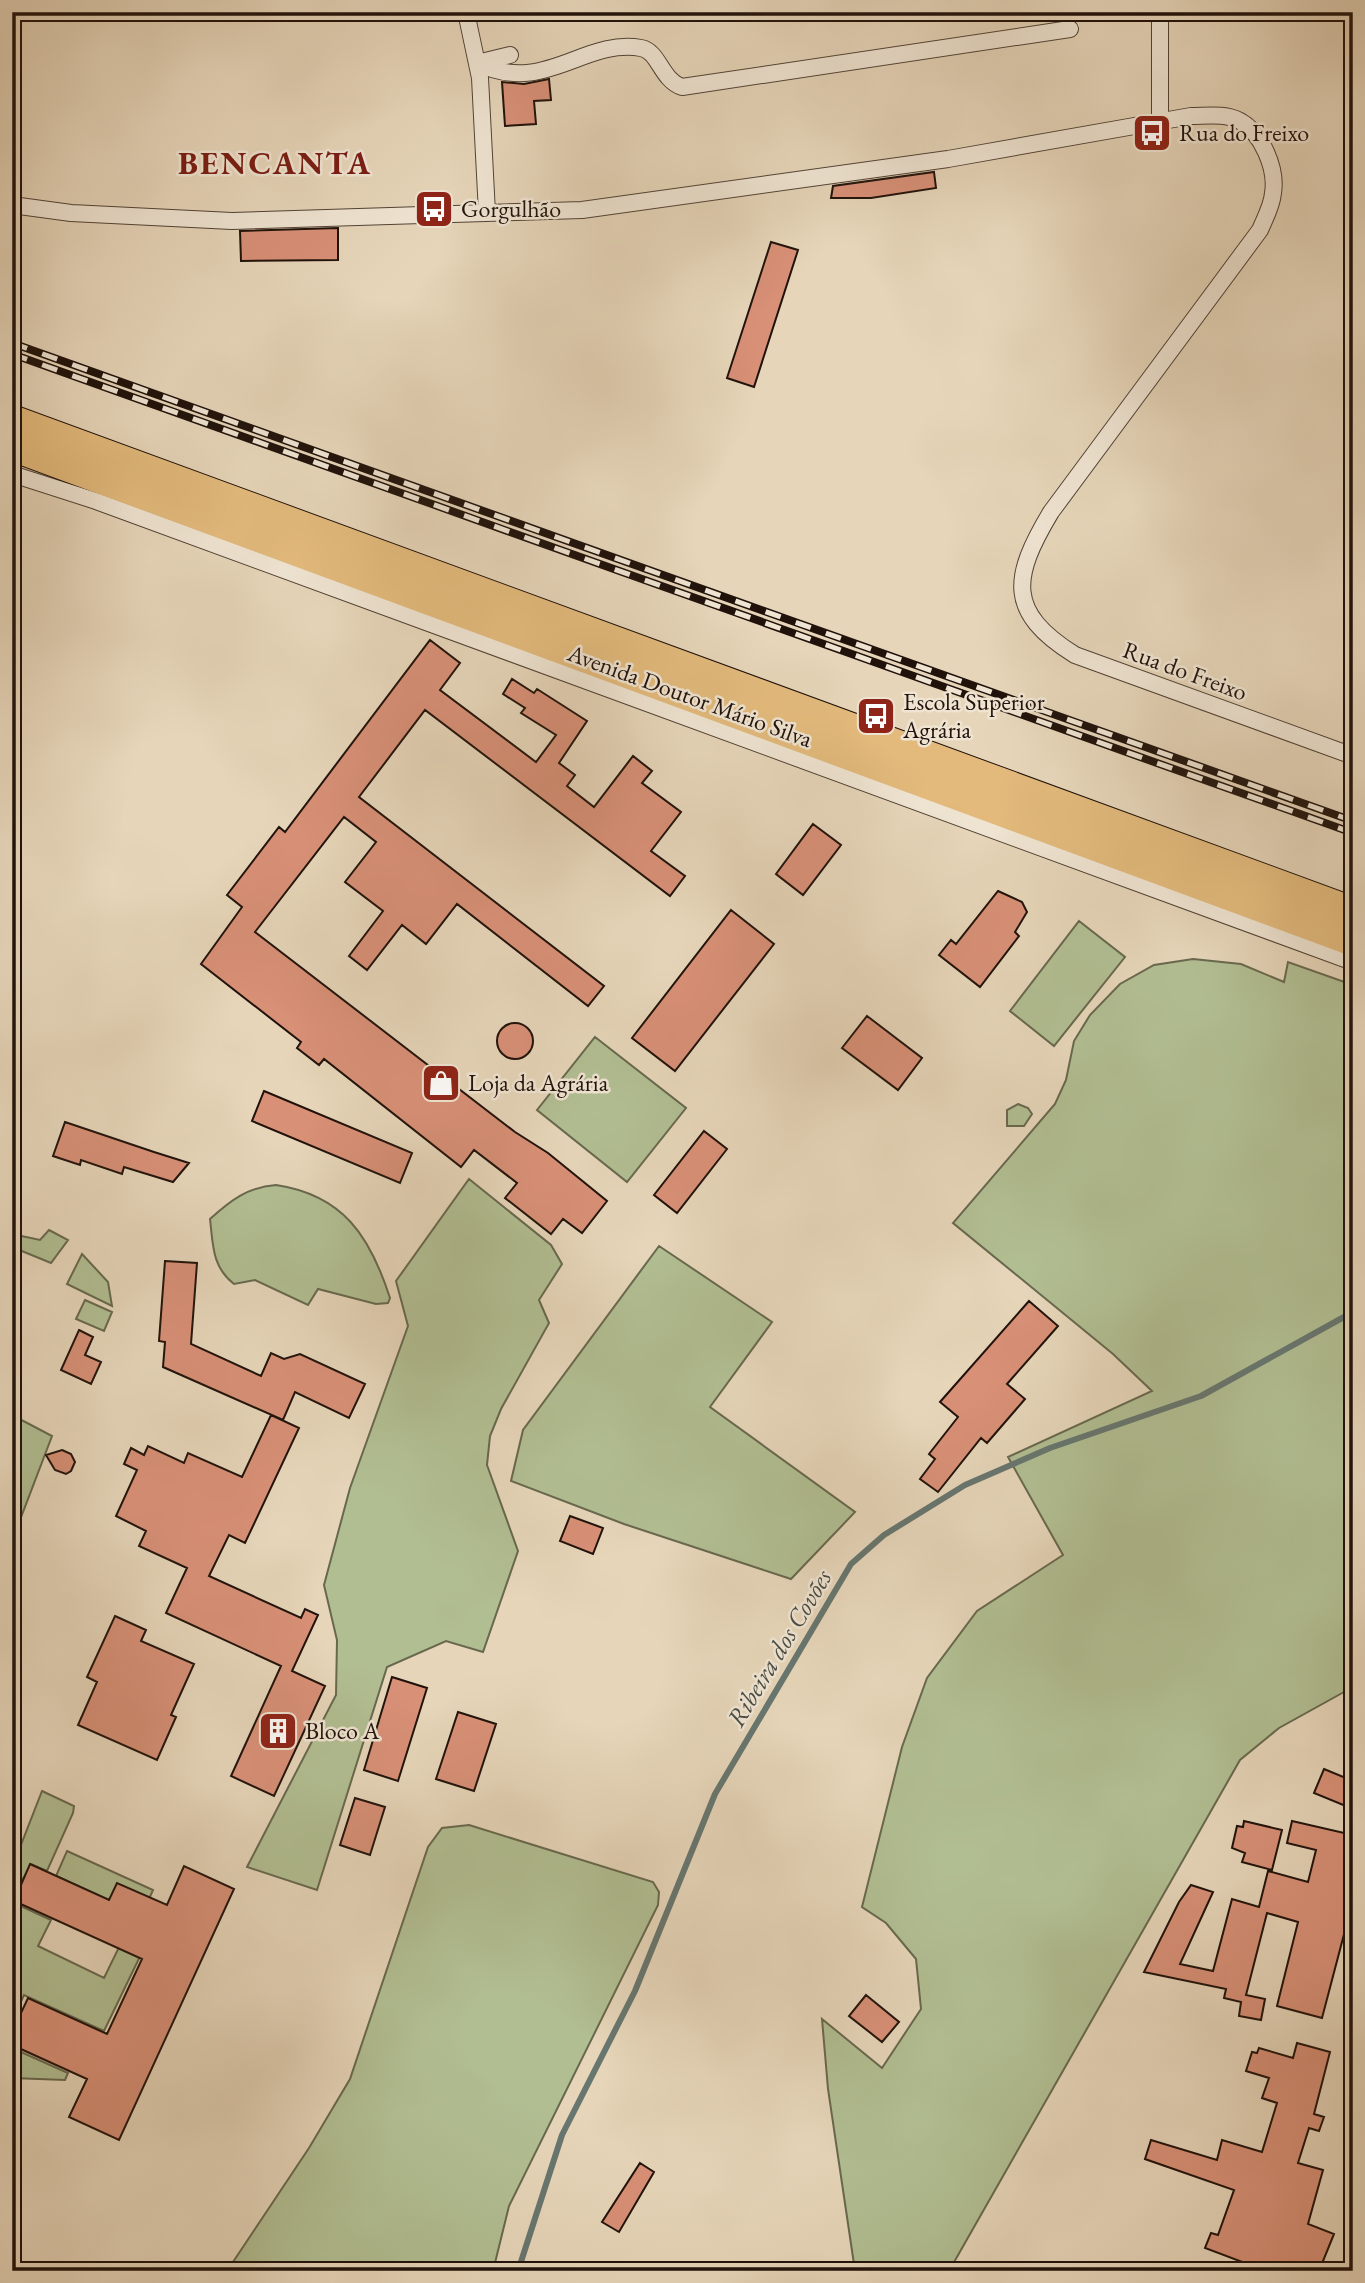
<svg xmlns="http://www.w3.org/2000/svg" width="1365" height="2283" viewBox="0 0 1365 2283" font-family="'EB Garamond',serif">
<style>
.green{fill:#b1be92;stroke:#68684e;stroke-width:2}
.lines{fill:none;stroke-linecap:round;stroke-linejoin:round}
.stream{stroke:#67766f;stroke-width:6}
.building{fill:#d89077;stroke:#20120b;stroke-width:2}
.street-casing{stroke:#524336;stroke-width:18}
.highway-casing{stroke:#20120b;stroke-width:32}
.street{stroke:#efe4d2;stroke-width:16}
.highway{stroke:#e3ba7c;stroke-width:30}
.rail-casing{stroke:#20120b;stroke-width:8}
.rail{stroke:#efe4d2;stroke-width:5;stroke-dasharray:16;stroke-linecap:butt}
.labels{text-anchor:middle;stroke-width:5;stroke-linejoin:round;paint-order:stroke}
.poi-label{font-size:24px;fill:#20120b;stroke:#efe4d2;text-anchor:start}
.street-label{font-size:24px;fill:#20120b;stroke:#efe4d2}
.water-label{font-size:26px;font-style:italic;fill:#494c45;stroke:#efe4d2}
.district-label{font-size:32px;font-weight:bold;letter-spacing:2px;fill:#7a1f14;stroke:#efe4d2}
</style>
<rect width="100%" height="100%" fill="#e6d5b9"/>
<filter id="stains"><feTurbulence type="fractalNoise" baseFrequency=".00286" numOctaves="4"/><feColorMatrix values="0 0 0 0 .2 0 0 0 0 .09 0 0 0 0 .02 0 0 0 .5 -.17"/></filter>
<radialGradient id="worn" r=".72"><stop offset=".6" stop-color="#630" stop-opacity="0"/><stop offset="1" stop-color="#630" stop-opacity=".3"/></radialGradient>
<path class="green" d="M1079,921L1125,957L1054,1046L1010,1011Z
M1193,959L1241,964L1284,982L1288,962L1353,985V1687L1279,1728L1240,1760L949,2271H855L828,2089L822,2019L882,2068L921,2009L916,1959L886,1923L862,1907L902,1747L927,1678L977,1611L1063,1555L1008,1457L1152,1391L1113,1354L953,1223L1055,1104L1066,1080L1074,1041L1090,1015L1120,984L1154,965Z
M595,1037L686,1108L627,1182L537,1110Z
M1018,1104L1028,1108L1032,1114L1024,1126H1007V1110Z
M469,1179L551,1245L562,1264L539,1300L549,1323L501,1409L490,1436L487,1465L518,1551L483,1652L446,1641L387,1667L317,1890L247,1867L336,1695L337,1640L324,1585L350,1488L408,1326L396,1281Z
M276,1185C343,1195 370,1236 390,1298L388,1303L376,1304L318,1289L308,1305L255,1280L234,1284C212,1267 213,1245 210,1219C231,1200 248,1187 276,1185Z
M49,1230L68,1240L51,1263L12,1247V1234L40,1240Z
M659,1246L772,1322L710,1407L855,1512L791,1579L624,1524L511,1481L523,1430Z
M82,1254L108,1282L112,1306L67,1284Z
M85,1300L112,1312L104,1331L76,1319Z
M12,1415L52,1436L12,1541Z
M42,1791L74,1806L73,1813L47,1871L31,1864L23,1879L12,1875V1868Z
M469,1825L653,1882L659,1892L658,1905L509,2206L493,2271H227L309,2148L350,2079L428,1847L442,1828Z
M67,1851L153,1890L142,1915L56,1876Z
M12,1902L51,1920L38,1946L104,1978L125,1935L146,1944L104,2031L24,1995L18,2008L12,2005Z
M12,2048L68,2073L65,2080L12,2078Z"/>
<g class="lines">
<path class="stream" d="M518,2271L562,2135L635,1991L715,1794L851,1564L884,1535L965,1485L1050,1448L1201,1396L1353,1312"/>
</g>
<path class="building" d="M549,79L551,100L534,101L536,124L505,126L502,82L524,84Z
M934,172L936,188L871,198H831L833,186Z
M338,228V260L241,261L240,231Z
M771,242L798,250L754,387L727,378Z
M430,640L460,663L440,690L536,762L556,735L521,713L525,708L503,694L512,679L534,693L537,689L587,721L559,763L575,775L567,786L594,807L633,756L652,771L642,783L681,812L651,851L685,876L670,896L425,710L359,797L604,986L588,1006L457,904L426,944L402,925L367,970L349,956L383,911L345,882L376,842L344,817L255,932L515,1132L548,1153L607,1201L582,1233L563,1219L551,1234L505,1198L517,1183L474,1150L461,1167L324,1059L319,1065L297,1048L301,1042L201,964L242,907L227,895L279,827L285,832Z
M813,824L841,845L803,895L776,874Z
M998,891L1022,902L1027,912L1015,932L1019,936L980,987L939,955L951,940L956,944Z
M731,910L774,944L675,1071L632,1038Z
M867,1016L922,1058L898,1090L842,1048Z
M497 1041a18 18 0 1 1 36 0a18 18 0 1 1-36 0Z
M264,1091L412,1153L400,1183L252,1121Z
M65,1122L154,1152L189,1163L173,1182L124,1167L122,1174L81,1160L80,1165L53,1156Z
M704,1131L727,1149L677,1213L654,1195Z
M165,1261L197,1263L191,1344L261,1376L271,1353L284,1359L300,1354L365,1384L349,1418L295,1392L283,1420L163,1367L165,1342L159,1341Z
M1029,1301L1058,1326L1007,1384L1025,1399L987,1443L981,1438L938,1492L920,1479L935,1459L929,1454L958,1417L940,1402Z
M79,1330L93,1337L85,1355L101,1362L91,1384L61,1370Z
M271,1415L299,1428L245,1543L229,1535L209,1576L301,1618L305,1609L318,1615L292,1671L325,1686L274,1796L231,1776L281,1666L166,1613L187,1568L139,1546L146,1531L116,1516L137,1470L124,1464L131,1448L144,1455L148,1446L184,1463L188,1453L242,1477Z
M62,1450L71,1454L75,1462L71,1471L66,1474L55,1470L46,1455Z
M570,1516L603,1528L593,1554L560,1541Z
M115,1616L146,1630L141,1641L194,1664L171,1715L176,1717L157,1760L78,1725L97,1682L87,1677Z
M392,1677L427,1688L398,1781L364,1770Z
M458,1712L496,1724L474,1791L436,1779Z
M1324,1769L1353,1781V1809L1314,1793Z
M355,1798L385,1807L370,1855L340,1845Z
M1244,1821L1282,1830L1272,1870L1242,1862L1245,1853L1232,1848L1237,1826L1243,1827Z
M1292,1821L1353,1835V1855L1347,1883L1353,1885V1900L1322,2018L1277,2006L1298,1922L1267,1913L1246,1995L1265,1999L1261,2020L1239,2016L1241,2002L1224,1998L1226,1989L1144,1972L1179,1902L1191,1885L1213,1892L1180,1964L1213,1971L1232,1899L1259,1907L1268,1871L1308,1882L1316,1850L1287,1843Z
M30,1864L109,1900L117,1883L167,1905L184,1866L234,1889L119,2140L69,2117L87,2079L12,2045V2032L28,1998L107,2034L142,1959L14,1901Z
M866,1995L899,2022L882,2042L849,2016Z
M1297,2043L1330,2052L1314,2114L1324,2117L1319,2131L1309,2128L1298,2163L1323,2170L1308,2224L1334,2234L1319,2271H1266L1205,2248L1211,2233L1218,2235L1234,2190L1145,2159L1151,2140L1217,2160L1222,2140L1262,2152L1277,2103L1262,2098L1269,2078L1246,2071L1252,2052L1257,2053L1259,2048L1293,2058Z
M640,2163L654,2172L619,2232L602,2222Z"/>
<g class="lines">
<g class="street-casing">
<path id="street" d="M466,12L480,78L487,213
M510,55L477,63C545,96 583,38 641,48C659,51 661,80 682,87L1070,29
M1160,121V12
M12,205L71,213L232,221L582,210L948,159L1191,116C1207,116 1225,113 1240,121C1262,133 1277,169 1273,193C1272,206 1265,218 1260,230L1051,512C1012,577 1006,612 1075,655L1353,756
M12,474L96,501L1353,962
M1352,2271L1353,2268"/>
</g>
<g class="highway-casing">
<path id="highway" d="M12,420L1353,912
M12,446L1353,941"/>
</g>
<use href="#street" class="street"/>
<use href="#highway" class="highway"/>
<g class="rail-casing">
<path id="rail" d="M12,343L1353,821
M12,354L1353,833"/>
</g>
<use href="#rail" class="rail"/>
</g>
<defs>
<g id="bus-square" transform="scale(2.0125)"><rect x="-9" y="-9" width="18" height="18" rx="4" fill="#8f2418" stroke="#efe4d2"/><path d="M-5-6H5V4H4V6H2V4H-2V6H-4V4H-5ZM-3.5-4V0h7V-4ZM-3.5 1.2v1.5H-2V1.2ZM2 1.2v1.5H3.5V1.2Z" fill="#fff"/></g>
<g id="shop-square" transform="scale(2.0125)"><rect x="-9" y="-9" width="18" height="18" rx="4" fill="#8f2418" stroke="#efe4d2"/><path d="M-5-2.5h2.3a2.7 3.5 0 0 1 5.4 0H5L5.5 6h-11ZM-1.5-2.5h3a1.5 2.3 0 0 0-3 0Z" fill="#fff"/></g>
<g id="building-square" transform="scale(2.0125)"><rect x="-9" y="-9" width="18" height="18" rx="4" fill="#8f2418" stroke="#efe4d2"/><path d="M-4-6H4V6H1V3H-1V6H-4ZM-2.5-4.3h1.7v1.8h-1.7ZM.8-4.3h1.7v1.8H.8ZM-2.5-1h1.7V.8h-1.7ZM.8-1h1.7V.8H.8Z" fill="#fff"/></g>
</defs>
<g fill-rule="evenodd">
<use href="#bus-square" x="1152" y="133"/>
<use href="#bus-square" x="434" y="209"/>
<use href="#bus-square" x="876" y="716"/>
<use href="#shop-square" x="441" y="1083"/>
<use href="#building-square" x="278" y="1731"/>
</g>
<g class="labels">
<g class="poi-label">
<text x="1179" y="141">Rua do Freixo</text>
<text x="461" y="217">Gorgulhão</text>
<text x="903" y="710">Escola Superior<tspan x="903" dy="28">Agrária</tspan></text>
<text x="468" y="1091">Loja da Agrária</text>
<text x="305" y="1739">Bloco A</text>
</g>
<g class="street-label">
<text transform="translate(1185 671) rotate(20)" y="8">Rua do Freixo</text>
<text transform="translate(690 696) rotate(20)" y="8">Avenida Doutor Mário Silva</text>
</g>
<g class="water-label">
<text transform="translate(779 1648) rotate(-59)" y="9">Ribeira dos Covões</text>
</g>
<g class="district-label">
<text x="275" y="174">BENCANTA</text>
</g>
</g>
<rect width="1365" height="2283" fill="none" stroke="#e6d5b9" stroke-width="42"/>
<rect x="14" y="14" width="1337" height="2255" fill="none" stroke="#20120b" stroke-width="3.5"/>
<rect x="21" y="21" width="1323" height="2241" fill="none" stroke="#20120b" stroke-width="2"/>
<rect width="100%" height="100%" filter="url(#stains)"/>
<rect width="100%" height="100%" fill="url(#worn)"/>
</svg>
